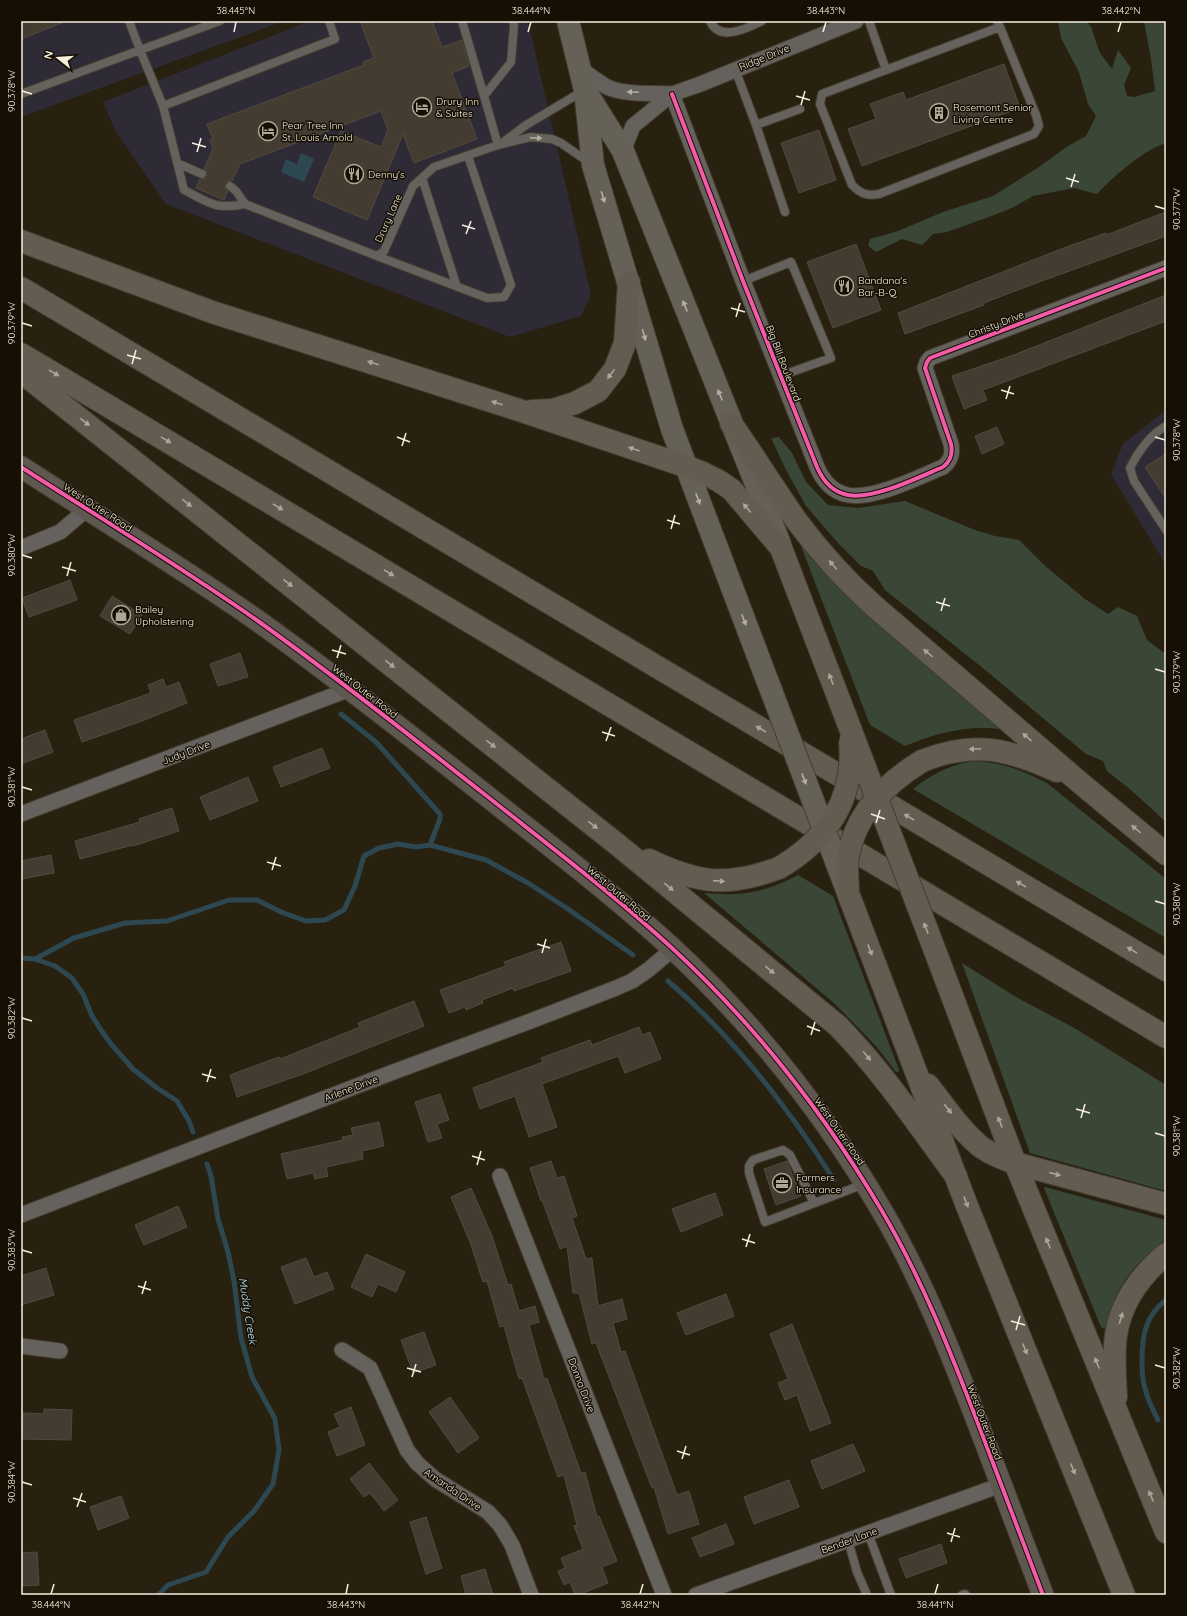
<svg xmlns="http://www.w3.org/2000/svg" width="1187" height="1616" viewBox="0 0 1187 1616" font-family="Quicksand,sans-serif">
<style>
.commercial{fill:#2e2b37}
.green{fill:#3a4736}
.water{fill:#2d4851}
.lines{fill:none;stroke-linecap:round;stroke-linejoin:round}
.stream{stroke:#2d4851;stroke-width:5}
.building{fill:#443c31;stroke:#534a3f}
.lane-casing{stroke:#433d2e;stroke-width:10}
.street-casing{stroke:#433d2e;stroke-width:17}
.secondary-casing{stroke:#433d2e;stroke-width:23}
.primary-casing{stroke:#433d2e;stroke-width:24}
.highway-casing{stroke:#433d2e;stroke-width:24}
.lane{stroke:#65615c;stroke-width:8}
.street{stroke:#65615c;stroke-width:15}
.secondary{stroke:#5e5850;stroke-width:21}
.primary{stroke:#666157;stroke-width:22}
.highway{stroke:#635c51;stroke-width:22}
.primary-bridge-casing{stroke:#433d2e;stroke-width:24;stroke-linecap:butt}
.highway-bridge-casing{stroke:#433d2e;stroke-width:24;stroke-linecap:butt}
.primary-bridge{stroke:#666157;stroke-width:22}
.highway-bridge{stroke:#635c51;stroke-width:22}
.cycleway-casing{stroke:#150f04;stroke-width:6}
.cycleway{stroke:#f35aa7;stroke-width:4}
.oneway{fill:#b5afa3}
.oneway2{fill:#b6afa1}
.oneway3{fill:#ada597}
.ticks{fill:none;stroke:#f7eedd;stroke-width:1.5}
.labels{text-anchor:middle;stroke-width:3;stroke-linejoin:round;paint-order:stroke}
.street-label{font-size:10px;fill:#f7eedd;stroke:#150f04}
.poi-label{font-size:10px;fill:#f7eedd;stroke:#150f04;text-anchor:start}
.water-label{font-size:11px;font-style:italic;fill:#b9eafd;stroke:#150f04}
.neatline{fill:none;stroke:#f7eedd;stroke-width:1.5}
.ticks-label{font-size:10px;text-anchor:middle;fill:#f7eedd}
</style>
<rect width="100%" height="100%" fill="#282110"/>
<path class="commercial" d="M21,21H284L21,117Z
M310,21H528L591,295L581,316L510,337L166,204L116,132L103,102Z
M1166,410V565L1111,474L1123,444Z"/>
<path class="green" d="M1058,21H1086L1091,27L1100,53L1112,69L1118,50L1131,68L1124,85L1127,96L1134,97L1155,91L1151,59L1144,21H1166V143C1143,150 1113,177 1097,194L1074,188L1033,196L1014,207L997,214L947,232L933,234L922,245L902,239L876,252L868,246L870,239L898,231L943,212L993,196L1039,167L1068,146L1086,136L1096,116L1088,104L1079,72L1061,38Z
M779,437L792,453L806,482L828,505L858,508L905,501L975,530L995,536L1019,540L1044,565L1085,599L1108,614L1118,607L1137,616L1147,640L1163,652L1166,651V822L1131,790L1107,771L1103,761L1086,754L984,669L885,590L873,571L861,566L838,543L806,506L786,470L771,438Z
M799,541L1001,729C967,725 936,733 905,746L870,725Z
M975,761C1003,763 1022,770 1047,783L1166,879V938L913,789C932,774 951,764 975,761Z
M798,875L833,896L899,1070L898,1072H896L876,1046L835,1004L704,893C714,893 724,895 735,894C757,893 778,886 798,875Z
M962,963L1016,997L1076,1029L1166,1085V1191L1030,1153Z
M1045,1187L1166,1220V1241C1144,1255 1125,1275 1115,1299C1111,1309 1109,1320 1105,1329L1101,1327L1044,1188Z"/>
<path class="water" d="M301,153L314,159L304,182L281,172L286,159L297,164Z"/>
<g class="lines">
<path class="stream" d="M341,714L376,742L440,814V819L430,845
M21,958L35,959L55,966L72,978L83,994L92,1016L101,1030L111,1044L133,1069L157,1088L177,1101L189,1121L193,1132
M35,959L74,938L125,923L167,921L229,900H257L281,912L306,921L325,920L344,910L355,886L364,856L379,848L398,844L416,847L430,845L486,860L528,883L568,909L633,955
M668,981C733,1037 788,1107 834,1180
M1158,1420C1153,1410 1147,1399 1145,1388C1142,1380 1142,1370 1142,1361C1142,1336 1145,1316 1166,1300
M158,1595L168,1585L206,1572L228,1537L254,1511L273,1484L279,1450L275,1419L252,1377L241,1338L234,1281L228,1252L218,1219L211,1176L207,1164"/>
</g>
<path class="building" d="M21,21H64V22L21,39Z
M360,21H432L442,47L462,40L469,66L452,73L477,139L414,163L403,134L367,220L313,197L341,131L381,147L388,130L381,111L240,164L232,181H228L225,185V188L228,191L224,200L196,188L200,179H205L207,176V171L204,169L213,149L210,140L213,139L207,124L364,65L363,62L374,58Z
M1004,64L1020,108L862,166L848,129L876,119L870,104L903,92L906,100Z
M819,130L836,180L799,193L781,143Z
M1166,212V236L1020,289L984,303V305L905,334L898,313L1061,249L1106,233V235Z
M856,244L881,310L833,328L807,262Z
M1166,295V321L983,390L987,400L964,409L952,376L1011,356Z
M997,427L1004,444L982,454L975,436Z
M1166,454V499L1145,467Z
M70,580L77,600L29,617L22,598Z
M112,596L142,615L130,634L100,616Z
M240,653L248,677L218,686L210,664Z
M163,679L166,687L179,682L187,703L142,721L82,742L74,720L151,693L148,685Z
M45,730L53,752L21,764V739Z
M322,748L330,768L281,787L273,767Z
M248,777L258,801L210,820L200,797Z
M172,808L179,831L133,846V845L80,859L75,841L140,822L139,819Z
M51,855L54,873L21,879V861Z
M561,942L571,971L514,991L513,988L482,1000L483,1003L466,1010L465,1007L449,1013L440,990L506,966L504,962Z
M414,1001L424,1026L303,1074L237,1097L230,1075L279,1057L280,1059L360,1027L358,1023Z
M639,1027L642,1035L650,1032L661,1059L625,1073L618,1056L542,1084L557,1127L529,1137L515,1096L480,1109L473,1088L543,1062L541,1058L590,1040L592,1045Z
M440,1094L449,1120L437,1124L442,1138L428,1142L415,1102Z
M379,1122L384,1146L362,1151L363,1159L326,1167L328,1176L315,1179L313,1173L287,1179L281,1154L343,1140L342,1137L353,1135L351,1128Z
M551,1161L557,1178L564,1176L577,1216L572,1218L586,1259L592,1258L598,1306L622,1299L627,1319L613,1323L621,1352L625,1351L677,1495L689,1491L699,1524L668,1534L654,1487L652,1488L596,1343L592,1344L579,1293H573L567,1246L560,1249L542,1200L541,1201L530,1168Z
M787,1161L801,1196L776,1205L764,1169Z
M471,1188L492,1236L508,1285L511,1284L519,1311L535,1306L539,1322L529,1325L544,1379L547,1378L581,1473L585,1472L597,1517L599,1516L617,1561L602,1567L608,1583L578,1595H575L570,1582L564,1585L558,1571L565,1568L561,1558L583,1549L574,1526L577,1525L564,1475L558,1477L522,1378L519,1379L504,1326L500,1327L487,1281L483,1282L470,1242L451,1197Z
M715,1193L723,1215L681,1232L672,1209Z
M178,1206L187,1227L144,1245L135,1225Z
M366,1254L405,1272L396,1292L378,1284L372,1297L351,1287Z
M306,1258L314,1277L327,1272L334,1289L295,1304L281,1267Z
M46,1268L54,1295L21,1305V1276Z
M726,1294L734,1316L686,1335L677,1313Z
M792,1324L831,1423L810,1431L797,1395L785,1400L778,1383L788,1379L770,1334Z
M424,1332L436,1365L413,1373L401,1340Z
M450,1397L479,1438L458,1453L429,1412Z
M351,1407L365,1445L337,1456L328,1432L340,1427L334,1414Z
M44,1409L72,1410L71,1440L22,1439L23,1413L44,1414Z
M853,1444L865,1471L822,1489L811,1461Z
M369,1463L398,1500L384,1511L370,1493L364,1497L350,1479Z
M789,1480L799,1507L754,1524L744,1497Z
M121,1496L129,1518L98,1530L90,1507Z
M426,1517L442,1568L426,1574L410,1522Z
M726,1524L734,1544L700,1557L692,1538Z
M941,1544L947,1563L906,1578L899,1559Z
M37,1552L39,1585L21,1586V1553Z
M485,1569L493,1595H466L461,1576Z"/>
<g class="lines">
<g class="lane-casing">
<path id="lane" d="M129,21L140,50L220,21
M462,21L484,96
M710,21C719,42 746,29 762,21
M869,21L886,70
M997,21L1000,27L1036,115L1039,126L1034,134L879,194C867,196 861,194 852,185L820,104L822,94L1000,27
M735,69L756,125L785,212
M21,94L140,50L163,106L184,190C210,203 215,210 245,204
M163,106L335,39L329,21
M756,125L800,109
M502,143L526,125L583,91
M498,145L484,96L511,62L514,25L513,21
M177,163L202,174
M422,178L457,287
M230,186L236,191L245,204
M245,204L377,256L384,251L413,186L434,167L498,145L531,137L552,139L561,143L590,163
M377,256L487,298L504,297L511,285L468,156
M743,281L791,262L831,358L780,376
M1166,426C1150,435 1138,452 1130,468L1134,481L1166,530
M814,1203L790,1155L783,1150L753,1160L749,1166V1173L765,1222L864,1184
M868,1533L891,1595
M848,1540L857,1572L867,1595
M962,1595L965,1594L966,1595"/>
</g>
<g class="street-casing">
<path id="street" d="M579,68C588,74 597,81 607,87C624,95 653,93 672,94
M672,94L743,281L817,467C823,481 832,492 848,495C873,500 919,477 943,467C951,461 953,454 951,444L925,368L927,362L930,358L1166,268
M623,151L633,126L672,94L698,85L856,21
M21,548L60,532L87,509
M21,814L350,689
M500,1176L664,1595
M21,1215L388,1074L536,1019L616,988L632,981L648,970L673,949
M21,1346L60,1351
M342,1350L370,1368L407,1450L417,1463L435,1479L488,1512L500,1525L512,1545L531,1595
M696,1595L1001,1485"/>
</g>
<g class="secondary-casing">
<path id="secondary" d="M21,467C100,518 181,567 258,621C335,676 409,735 483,793C547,844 612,893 672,948C754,1024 825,1114 882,1211C922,1279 951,1353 979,1426C1000,1482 1022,1539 1043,1595"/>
</g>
<g class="primary-casing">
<path id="primary" d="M568,21L585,90L593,165L672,429L761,664
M588,95L623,151L780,544"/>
</g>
<g class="highway-casing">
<path id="highway" d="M21,241L212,312L522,411L685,466L703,473L719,481L732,490L781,548L845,715
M21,288L1166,970
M21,354L1166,1037
M21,372L618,845L838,1026C883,1072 918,1125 956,1176
M532,411L553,410L575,403L598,391L615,369L625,343L629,282
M731,423C753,455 774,488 796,520C819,551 845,580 874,606L1078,781L1166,854
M922,761C974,740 1008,749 1057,771
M649,860C699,884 727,887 779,868
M848,893L967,1206L1124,1595
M940,964L1015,1163L1166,1532
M928,1085C944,1105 960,1130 981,1147C991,1154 1003,1159 1015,1163L1166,1204
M1116,1397C1115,1377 1113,1355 1116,1335C1121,1302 1141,1275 1166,1254"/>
</g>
<use href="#lane" class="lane"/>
<use href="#street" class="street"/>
<use href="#secondary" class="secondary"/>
<use href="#primary" class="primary"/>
<use href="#highway" class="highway"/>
<g class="primary-bridge-casing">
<path id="primary-bridge" d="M761,664L847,890"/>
</g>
<g class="highway-bridge-casing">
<path id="highway-bridge" d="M845,715L940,964
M779,868C828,839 855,799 850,741
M848,893C848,881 846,868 848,856C856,813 886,783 922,761"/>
</g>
<use href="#primary-bridge" class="primary-bridge"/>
<use href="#highway-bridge" class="highway-bridge"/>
<g class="cycleway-casing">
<path id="cycleway" d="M672,94L743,281L817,467C823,481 832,492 848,495C873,500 919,477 943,467C951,461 953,454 951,444L925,368L927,362L930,358L1166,268
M21,467C100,518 181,567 258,621C335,676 409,735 483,793C547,844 612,893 672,948C754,1024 825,1114 882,1211C922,1279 951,1353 979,1426C1000,1482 1022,1539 1043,1595"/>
</g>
<use href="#cycleway" class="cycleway"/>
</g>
<defs><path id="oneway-solid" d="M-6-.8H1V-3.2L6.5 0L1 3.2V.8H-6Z"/></defs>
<g class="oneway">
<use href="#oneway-solid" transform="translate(633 92) rotate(-177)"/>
<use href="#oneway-solid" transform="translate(536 138) rotate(3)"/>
</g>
<g class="oneway2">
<use href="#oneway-solid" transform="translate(603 197) rotate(73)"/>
<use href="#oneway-solid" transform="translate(685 306) rotate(-112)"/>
<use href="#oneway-solid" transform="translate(644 335) rotate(74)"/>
<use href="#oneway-solid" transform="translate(720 395) rotate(-112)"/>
<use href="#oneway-solid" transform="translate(698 499) rotate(69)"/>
<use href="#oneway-solid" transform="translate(744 620) rotate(69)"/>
<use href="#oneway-solid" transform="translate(804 779) rotate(69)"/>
</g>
<g class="oneway3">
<use href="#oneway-solid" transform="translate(373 363) rotate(-162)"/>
<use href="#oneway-solid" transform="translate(54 373) rotate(31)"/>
<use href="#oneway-solid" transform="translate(611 374) rotate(127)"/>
<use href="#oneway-solid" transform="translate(497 403) rotate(-162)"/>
<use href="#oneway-solid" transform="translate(85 422) rotate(38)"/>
<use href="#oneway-solid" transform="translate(166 440) rotate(31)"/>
<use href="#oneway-solid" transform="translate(634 449) rotate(-161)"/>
<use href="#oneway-solid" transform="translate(187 503) rotate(38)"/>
<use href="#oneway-solid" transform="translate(278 507) rotate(31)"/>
<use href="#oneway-solid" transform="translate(747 508) rotate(-131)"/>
<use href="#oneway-solid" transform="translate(833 565) rotate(-131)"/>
<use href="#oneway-solid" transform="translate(389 573) rotate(31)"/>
<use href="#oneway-solid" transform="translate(288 583) rotate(38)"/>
<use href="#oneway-solid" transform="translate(928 653) rotate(-139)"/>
<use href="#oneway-solid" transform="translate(390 664) rotate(38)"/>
<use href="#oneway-solid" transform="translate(831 679) rotate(-111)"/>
<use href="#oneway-solid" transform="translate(761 729) rotate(-149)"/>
<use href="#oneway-solid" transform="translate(1027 737) rotate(-139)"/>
<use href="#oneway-solid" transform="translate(491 744) rotate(38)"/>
<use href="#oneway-solid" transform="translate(975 749) rotate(178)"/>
<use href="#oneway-solid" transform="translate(909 817) rotate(-149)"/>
<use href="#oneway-solid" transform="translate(593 825) rotate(38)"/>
<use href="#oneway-solid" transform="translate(1136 829) rotate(-140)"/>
<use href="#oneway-solid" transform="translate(719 881) rotate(4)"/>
<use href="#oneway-solid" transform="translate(1021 884) rotate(-149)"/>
<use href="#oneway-solid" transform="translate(669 887) rotate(39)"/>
<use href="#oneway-solid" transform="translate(926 928) rotate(-111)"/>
<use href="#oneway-solid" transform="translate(870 950) rotate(69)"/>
<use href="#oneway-solid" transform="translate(1132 950) rotate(-149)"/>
<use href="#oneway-solid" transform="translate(770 970) rotate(39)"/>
<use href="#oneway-solid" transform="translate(867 1056) rotate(50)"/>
<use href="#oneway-solid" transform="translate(948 1109) rotate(51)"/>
<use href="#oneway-solid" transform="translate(1000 1122) rotate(-111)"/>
<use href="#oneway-solid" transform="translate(1055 1174) rotate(15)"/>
<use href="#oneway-solid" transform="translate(966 1202) rotate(69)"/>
<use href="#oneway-solid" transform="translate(1048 1243) rotate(-112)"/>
<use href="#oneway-solid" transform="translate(1121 1318) rotate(-73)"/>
<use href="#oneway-solid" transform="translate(1025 1349) rotate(68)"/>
<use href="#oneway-solid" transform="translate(1097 1363) rotate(-112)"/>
<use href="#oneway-solid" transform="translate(1073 1469) rotate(68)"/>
<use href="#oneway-solid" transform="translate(1151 1496) rotate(-112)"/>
</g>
<path class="ticks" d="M234,32L236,22M528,32L531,22M823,32L826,22M1118,32L1121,22M22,91L32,94M796,96L810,100M801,105L805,91M192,143L206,147M197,152L201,138M1066,178L1079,182M1071,187L1075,174M1155,206L1165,209M462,225L475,229M466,234L471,221M731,308L745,312M736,317L740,303M22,323L32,326M127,355L141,359M132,364L136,350M1001,390L1014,394M1006,399L1010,386M397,437L410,442M1155,437L1165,440M402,446L406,433M667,520L680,524M671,529L675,515M22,555L32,558M62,567L76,571M67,576L71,562M936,602L950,606M941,611L945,598M332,650L346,654M337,658L341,645M1155,669L1165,672M602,732L615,736M606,741L611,727M22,787L32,790M871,814L885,819M876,823L880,810M267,862L281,866M272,870L276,857M1155,901L1165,904M537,944L550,948M542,953L546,939M22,1018L32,1021M807,1026L820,1031M811,1035L815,1022M202,1074L216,1078M207,1082L211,1069M1076,1109L1090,1113M1081,1118L1085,1104M1155,1133L1165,1136M472,1156L485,1160M477,1165L481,1151M742,1239L755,1243M746,1247L750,1234M22,1250L32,1253M138,1286L151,1290M142,1294L146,1281M1011,1321L1025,1325M1016,1330L1020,1316M1155,1365L1165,1368M407,1368L421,1372M412,1377L416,1364M677,1451L690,1455M682,1459L686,1446M22,1482L32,1485M73,1498L86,1502M77,1507L82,1493M947,1533L960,1537M951,1542L955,1528M51,1594L54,1584M346,1594L348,1584M640,1594L643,1584M935,1594L938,1584"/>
<defs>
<g id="hotel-ring" transform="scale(1)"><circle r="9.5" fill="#150f04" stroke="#afa695" stroke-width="1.5"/><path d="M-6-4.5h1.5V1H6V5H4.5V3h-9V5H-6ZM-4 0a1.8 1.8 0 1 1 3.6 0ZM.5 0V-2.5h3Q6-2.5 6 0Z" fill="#afa695"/></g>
<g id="building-ring" transform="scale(1)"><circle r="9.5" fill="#150f04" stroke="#afa695" stroke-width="1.5"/><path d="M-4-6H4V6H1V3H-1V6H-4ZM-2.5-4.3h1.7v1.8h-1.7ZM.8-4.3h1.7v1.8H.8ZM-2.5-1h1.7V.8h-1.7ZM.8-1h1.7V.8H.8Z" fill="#afa695"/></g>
<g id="restaurant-ring" transform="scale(1)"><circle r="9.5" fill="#150f04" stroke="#afa695" stroke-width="1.5"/><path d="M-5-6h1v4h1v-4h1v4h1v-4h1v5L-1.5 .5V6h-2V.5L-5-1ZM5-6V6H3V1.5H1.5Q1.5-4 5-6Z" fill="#afa695"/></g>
<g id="shop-ring" transform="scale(1)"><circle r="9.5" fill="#150f04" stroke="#afa695" stroke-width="1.5"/><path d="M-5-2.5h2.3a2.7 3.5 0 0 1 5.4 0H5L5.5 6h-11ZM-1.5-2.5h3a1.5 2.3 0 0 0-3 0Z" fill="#afa695"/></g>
<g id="office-ring" transform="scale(1)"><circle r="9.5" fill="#150f04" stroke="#afa695" stroke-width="1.5"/><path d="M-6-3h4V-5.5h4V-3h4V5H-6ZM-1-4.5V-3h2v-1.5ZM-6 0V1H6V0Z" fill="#afa695"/></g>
</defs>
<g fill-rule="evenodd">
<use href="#hotel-ring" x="422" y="107"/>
<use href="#building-ring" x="939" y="113"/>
<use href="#hotel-ring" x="268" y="131"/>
<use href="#restaurant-ring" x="354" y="174"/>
<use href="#restaurant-ring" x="844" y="286"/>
<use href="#shop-ring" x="121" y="615"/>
<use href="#office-ring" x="782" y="1183"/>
</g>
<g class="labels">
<g class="street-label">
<text transform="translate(764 57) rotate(-22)" y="4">Ridge Drive</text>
<text transform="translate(388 218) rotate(-66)" y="4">Drury Lane</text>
<text transform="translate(996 324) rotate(-21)" y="4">Christy Drive</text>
<text transform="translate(784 363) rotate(69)" y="4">Big Bill Boulevard</text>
<text transform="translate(98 507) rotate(33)" y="4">West Outer Road</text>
<text transform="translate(365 691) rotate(38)" y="4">West Outer Road</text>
<text transform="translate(186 752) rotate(-21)" y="4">Judy Drive</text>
<text transform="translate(619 893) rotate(40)" y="4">West Outer Road</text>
<text transform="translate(351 1088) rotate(-21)" y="4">Arlene Drive</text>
<text transform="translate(840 1131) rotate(55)" y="4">West Outer Road</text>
<text transform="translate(582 1385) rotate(69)" y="4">Donna Drive</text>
<text transform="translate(985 1422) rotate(69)" y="4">West Outer Road</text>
<text transform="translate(453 1489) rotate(34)" y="4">Amanda Drive</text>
<text transform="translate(849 1540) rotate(-20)" y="4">Bender Lane</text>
</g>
<g class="poi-label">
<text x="436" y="105">Drury Inn<tspan x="436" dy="12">&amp; Suites</tspan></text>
<text x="953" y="111">Rosemont Senior<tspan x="953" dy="12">Living Centre</tspan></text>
<text x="282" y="129">Pear Tree Inn<tspan x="282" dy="12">St. Louis Arnold</tspan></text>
<text x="368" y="178">Denny's</text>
<text x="858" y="284">Bandana's<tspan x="858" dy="12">Bar-B-Q</tspan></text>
<text x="135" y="613">Bailey<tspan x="135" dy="12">Upholstering</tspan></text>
<text x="796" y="1181">Farmers<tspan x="796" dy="12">Insurance</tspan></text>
</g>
<g class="water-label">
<text transform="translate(248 1311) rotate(81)" y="4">Muddy Creek</text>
</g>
</g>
<rect width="1187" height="1616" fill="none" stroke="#150f04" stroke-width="44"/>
<g transform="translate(58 58) rotate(287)" stroke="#150f04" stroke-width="3" paint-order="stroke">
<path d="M0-3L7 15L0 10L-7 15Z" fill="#f7eedd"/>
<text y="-6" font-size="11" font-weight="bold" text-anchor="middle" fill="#f7eedd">N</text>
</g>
<rect x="22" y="22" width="1143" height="1572" class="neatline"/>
<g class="ticks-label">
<text x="236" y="14">38.445°N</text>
<text x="531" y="14">38.444°N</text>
<text x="826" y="14">38.443°N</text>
<text x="1121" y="14">38.442°N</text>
<text transform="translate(11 91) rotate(-90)" y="4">90.378°W</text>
<text transform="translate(1176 209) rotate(-90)" y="4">90.377°W</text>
<text transform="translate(11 323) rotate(-90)" y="4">90.379°W</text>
<text transform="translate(1176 440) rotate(-90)" y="4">90.378°W</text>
<text transform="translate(11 555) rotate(-90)" y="4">90.380°W</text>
<text transform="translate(1176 672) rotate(-90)" y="4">90.379°W</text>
<text transform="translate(11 787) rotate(-90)" y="4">90.381°W</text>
<text transform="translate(1176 904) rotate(-90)" y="4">90.380°W</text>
<text transform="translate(11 1018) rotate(-90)" y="4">90.382°W</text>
<text transform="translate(1176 1136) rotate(-90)" y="4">90.381°W</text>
<text transform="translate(11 1250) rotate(-90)" y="4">90.383°W</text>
<text transform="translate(1176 1368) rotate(-90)" y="4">90.382°W</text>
<text transform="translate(11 1482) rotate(-90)" y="4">90.384°W</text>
<text x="51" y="1608">38.444°N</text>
<text x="346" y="1608">38.443°N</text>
<text x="640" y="1608">38.442°N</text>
<text x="935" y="1608">38.441°N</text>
</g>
</svg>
